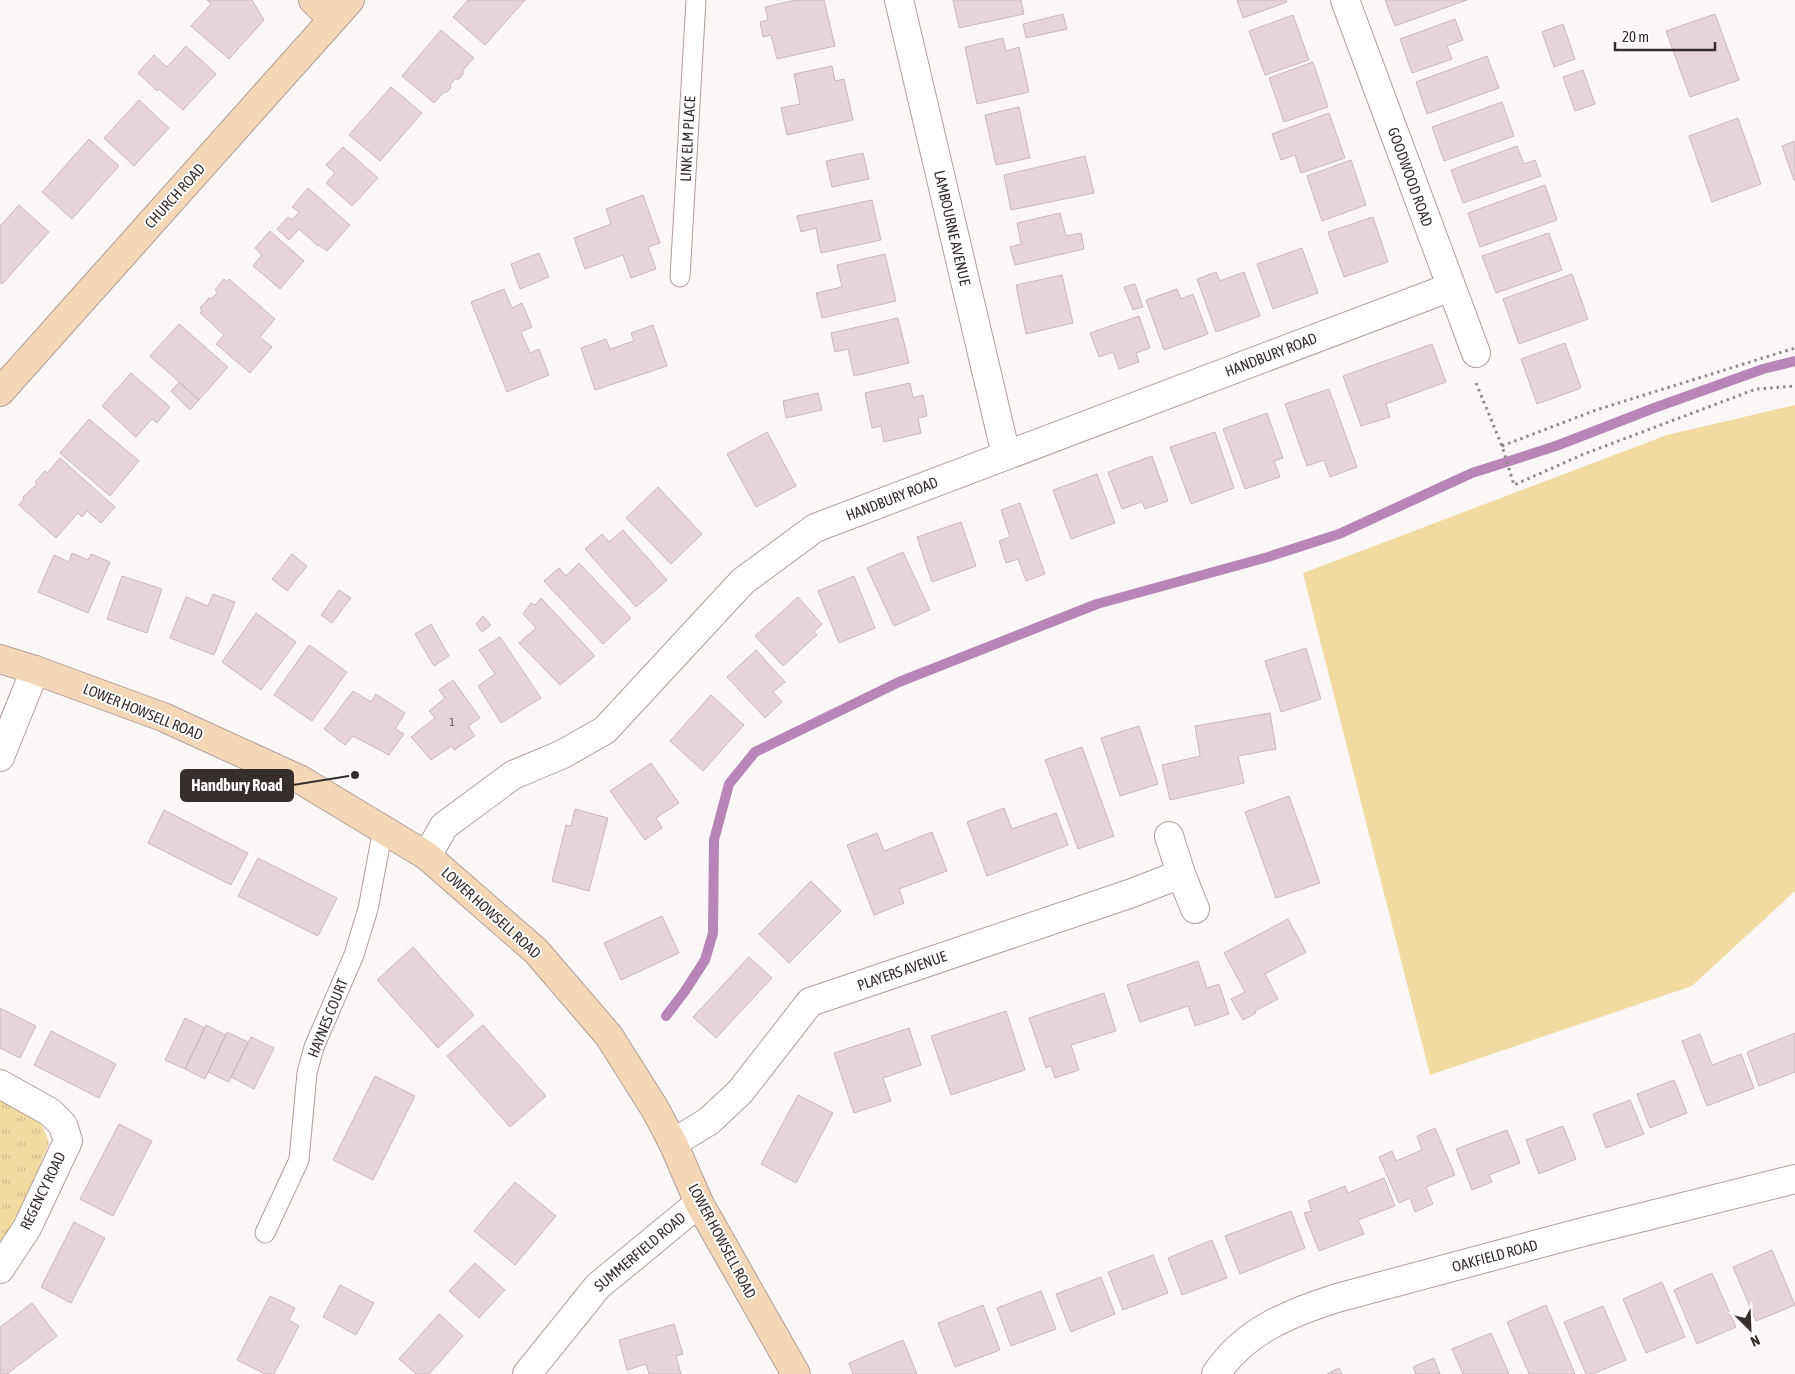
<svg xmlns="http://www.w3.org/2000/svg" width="1795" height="1374" viewBox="0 0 1795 1374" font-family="'Asap Condensed',sans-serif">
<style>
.grass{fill:url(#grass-tufts)}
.green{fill:#f2dba1}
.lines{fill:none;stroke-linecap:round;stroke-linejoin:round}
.stream{stroke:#b885b8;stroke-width:10}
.building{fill:#e8d3d9;stroke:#cbb7bd}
.lane-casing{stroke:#b29e9b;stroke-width:21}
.street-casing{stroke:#b29e9b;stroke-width:30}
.secondary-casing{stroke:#b29e9b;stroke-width:30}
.path{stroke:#908a89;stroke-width:3;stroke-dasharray:2.5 4;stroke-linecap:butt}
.lane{stroke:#fff;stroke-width:19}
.street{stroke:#fff;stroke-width:28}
.secondary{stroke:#f3d7b6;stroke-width:28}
.labels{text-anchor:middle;stroke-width:4;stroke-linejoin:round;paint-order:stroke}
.number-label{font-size:12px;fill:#625757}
.street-label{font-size:15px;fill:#362e2c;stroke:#fff}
.leader{fill:none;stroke:#362e2c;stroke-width:2}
.callout-dot{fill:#362e2c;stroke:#fff;stroke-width:2}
.callout{fill:#362e2c;stroke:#362e2c;stroke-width:2}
.callout-label{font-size:16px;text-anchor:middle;font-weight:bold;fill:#fff}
</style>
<defs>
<pattern id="grass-tufts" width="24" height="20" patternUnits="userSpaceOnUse" patternTransform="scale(1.25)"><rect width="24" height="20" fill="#f2dba1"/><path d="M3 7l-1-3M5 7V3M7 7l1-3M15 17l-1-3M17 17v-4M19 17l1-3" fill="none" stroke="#d0bc8b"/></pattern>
</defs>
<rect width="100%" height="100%" fill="#fcf7f7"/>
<path class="grass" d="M0,1100C24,1111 43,1115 49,1144L25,1199L0,1246Z"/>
<path class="green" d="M1795,405V891L1692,986L1430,1075L1303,573L1667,435Z"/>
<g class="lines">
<path class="stream" d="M666,1016L685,991L705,960L713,933L714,840L729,784L755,752L899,682L1097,604L1268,557L1339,534L1472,473L1556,446L1654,408L1763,369L1795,361"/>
</g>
<path class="building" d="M207,0H252L264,20L229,59L191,26L211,4Z
M468,0H525L485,45L453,17Z
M795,0H824L835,46L777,59L771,35L763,37L760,22L768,20L765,7Z
M953,0H1021L1024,14L959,28Z
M1237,0H1286L1287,2L1243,18Z
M1385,0H1467L1395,26Z
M1063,14L1067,29L1026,38L1023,24Z
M1715,14L1739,80L1690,97L1666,31Z
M1293,15L1309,60L1265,75L1249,31Z
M1455,19L1463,40L1447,46L1452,59L1412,73L1400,39Z
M1563,24L1575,59L1554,67L1542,32Z
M441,30L474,58L463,70V74L459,79H455L450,85L451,88L447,92H444L434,103L402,76Z
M1003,38L1006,51L1019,47L1029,92L977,104L965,47Z
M186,46L216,74L183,110L159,89L157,91L138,73L154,55L167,67Z
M1487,56L1499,88L1427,114L1416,82Z
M1313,62L1328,107L1284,122L1269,78Z
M832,66L835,81L844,79L853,120L787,135L781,108L800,104L794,74Z
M1583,70L1595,104L1575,111L1563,77Z
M391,87L422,113L380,161L349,135Z
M139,100L169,128L134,166L104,138Z
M1502,102L1514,136L1444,161L1432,127Z
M1019,107L1030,158L996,165L985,115Z
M1329,113L1345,158L1301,173L1295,155L1281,160L1272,134Z
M1738,118L1761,184L1712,202L1689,136Z
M89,139L119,166L72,219L42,192Z
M1795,141V180H1794L1782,146Z
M1517,146L1524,164L1535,160L1541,176L1463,203L1451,170Z
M343,147L378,178L352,206L326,183L335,173L326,165Z
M863,153L869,179L832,187L826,161Z
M1085,156L1094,193L1011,210L1004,175Z
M1351,160L1366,205L1322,221L1307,176Z
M1545,185L1557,220L1480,247L1468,213Z
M308,188L350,225L327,251L319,245L318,246L299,229L289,240L277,229L288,217L292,220L299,212L292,207Z
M643,195L660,243L648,247L656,269L631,278L623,255L585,269L574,238L611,224L606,209Z
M872,200L881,240L821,253L816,228L801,232L797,216Z
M19,205L49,232L2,284L0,282V226Z
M1060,213L1066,236L1081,233L1084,249L1015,265L1010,247L1021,244L1017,223Z
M1373,217L1388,262L1344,277L1328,232Z
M270,231L304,261L280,289L253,266L262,255L255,248Z
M1549,233L1562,270L1496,293L1482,256Z
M1302,248L1318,293L1273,309L1257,264Z
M539,253L549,277L520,289L511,264Z
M885,254L896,301L822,318L816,293L842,287L837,265Z
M1216,272L1220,281L1244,272L1260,316L1216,332L1197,279Z
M1572,274L1588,319L1519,344L1503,299Z
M1062,275L1073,323L1026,334L1016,285Z
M224,279L227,282L229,279L275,319L260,337L272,347L250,373L216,344L224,335L200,313L202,310L200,308L209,298L211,299L218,292L215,290Z
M1135,284L1143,307L1133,310L1124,287Z
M504,289L512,308L522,303L532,327L521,332L530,353L539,349L549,375L507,392L471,302Z
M1177,289L1181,299L1193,294L1208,334L1164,350L1146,300Z
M1139,316L1150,348L1136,353L1139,362L1119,369L1113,352L1099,357L1090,333Z
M898,318L909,363L854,376L848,349L835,352L831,333Z
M179,324L228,367L199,400L150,356Z
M653,325L667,366L595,390L581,348L606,339L610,349L634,341L631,333Z
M1565,343L1581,388L1537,404L1521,359Z
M1432,344L1446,382L1386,404L1390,417L1361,426L1343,376Z
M131,373L170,407L157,423L152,419L136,437L102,406Z
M179,382L199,400L190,410L171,391Z
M910,383L913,398L923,395L927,416L918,418L921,433L884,442L881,426L872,428L865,393Z
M1329,389L1357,467L1330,477L1324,460L1307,466L1285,404Z
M818,393L822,410L786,418L783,401Z
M1267,413L1283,458L1274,461L1280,477L1245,489L1223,429Z
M89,419L139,461L110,496L60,453Z
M767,432L796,486L756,507L727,454Z
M1215,432L1234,488L1191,504L1170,447Z
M1152,456L1168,501L1145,509L1142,502L1122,509L1108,472Z
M60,458L115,507L101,523L87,511L82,517L78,513L56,538L19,505L24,499L23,497L37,484L35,482L45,471L47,473Z
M1097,474L1115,523L1071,539L1053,490Z
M658,487L702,534L671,564L626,518Z
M1020,503L1045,574L1026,581L1018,559L1006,563L999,541L1010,537L1001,510Z
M961,522L976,566L932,582L917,537Z
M623,530L667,580L636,607L585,549L602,534L609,542Z
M903,552L930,610L894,626L867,568Z
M72,553L88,560L91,554L110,562L88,613L38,592L54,555L69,562Z
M292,554L307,566L287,591L272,579Z
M579,563L631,618L603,644L544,581L559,568L566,576Z
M122,576L162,589L147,633L107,619Z
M854,576L875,628L839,643L818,591Z
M339,590L351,598L332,623L321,615Z
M213,594L235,602L214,655L170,638L186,597L208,606Z
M798,597L822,624L814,632L817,635L783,666L755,636Z
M541,598L595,656L560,685L519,643L536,628L523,614L531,603L535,605Z
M256,613L296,642L261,690L222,662Z
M483,616L491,625L482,632L476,624Z
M431,624L449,656L434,666L415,634Z
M500,637L541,698L501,723L478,686L495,674L479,650Z
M309,645L347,672L312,721L274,695Z
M1306,648L1321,699L1281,712L1265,661Z
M756,650L785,682L773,692L782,702L765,718L727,677Z
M453,680L480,718L468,726L475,736L454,750L452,746L431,760L411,737L435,718L429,711L445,698L439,690Z
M353,691L371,702L376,694L405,713L395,729L404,734L389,755L353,736L345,745L324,729Z
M711,695L744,725L703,771L670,741Z
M1270,713L1276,749L1238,756L1244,783L1170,800L1162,765L1200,756L1195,726Z
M1139,726L1158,784L1120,796L1101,738Z
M1082,747L1114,836L1078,849L1045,760Z
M651,763L679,803L656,818L662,828L645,840L610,791Z
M1289,796L1320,883L1276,898L1245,812Z
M1004,808L1012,829L1056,813L1068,845L987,876L967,822Z
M575,809L608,818L589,891L552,881L566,825L571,826Z
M164,810L248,853L231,885L148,843Z
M932,832L947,871L899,889L904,903L874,915L847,845L877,833L884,851Z
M258,858L337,898L318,936L238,896Z
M811,881L841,911L789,963L759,934Z
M662,916L679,953L621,980L604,943Z
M1288,919L1306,952L1265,974L1278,999L1255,1011L1256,1013L1243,1020L1231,999L1245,992L1224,953Z
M413,947L474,1015L438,1048L377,980Z
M749,957L772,978L716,1038L693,1017Z
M1198,961L1207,988L1219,984L1229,1014L1195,1026L1188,1006L1140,1022L1127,985Z
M1104,993L1116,1031L1071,1045L1079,1070L1055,1078L1051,1066L1046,1068L1029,1018Z
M0,1008L36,1026L20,1058L0,1048Z
M1006,1011L1025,1070L951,1095L931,1036Z
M185,1018L205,1028L185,1069L165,1060Z
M206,1025L226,1035L205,1079L185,1069Z
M483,1025L546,1096L510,1127L447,1056Z
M909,1028L921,1065L883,1078L891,1101L854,1113L834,1053Z
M51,1031L116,1064L99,1098L34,1065Z
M227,1032L248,1042L229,1082L208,1072Z
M1795,1033V1072L1759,1086L1747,1052Z
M1700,1034L1712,1065L1741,1054L1754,1088L1707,1106L1682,1041Z
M251,1037L274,1048L254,1089L231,1077Z
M375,1076L415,1096L373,1180L333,1160Z
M1674,1080L1687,1113L1650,1128L1637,1094Z
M798,1095L833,1113L796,1183L761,1164Z
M1630,1100L1644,1134L1606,1148L1593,1114Z
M119,1124L152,1141L113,1216L80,1199Z
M1563,1126L1576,1159L1539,1174L1526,1140Z
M1435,1128L1455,1175L1426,1187L1433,1204L1415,1212L1410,1198L1399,1203L1379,1157L1392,1151L1396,1161L1422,1150L1417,1136Z
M1507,1130L1520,1163L1489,1175L1492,1182L1472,1190L1456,1149Z
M1384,1178L1395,1206L1358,1220L1364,1234L1319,1251L1304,1213L1312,1211L1308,1201L1345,1186L1348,1193Z
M515,1182L556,1216L515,1265L474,1231Z
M1291,1211L1305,1248L1240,1274L1225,1236Z
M74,1222L105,1238L71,1303L41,1287Z
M1212,1240L1227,1278L1182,1295L1168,1258Z
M1772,1250L1795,1305L1756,1321L1733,1267Z
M1153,1255L1168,1293L1123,1310L1108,1272Z
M475,1263L505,1290L479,1318L449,1291Z
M1712,1273L1736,1327L1697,1344L1674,1290Z
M1101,1277L1115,1314L1071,1332L1056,1294Z
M1662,1282L1685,1337L1646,1353L1623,1299Z
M340,1285L374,1303L356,1335L323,1317Z
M1041,1291L1056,1329L1011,1346L997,1308Z
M270,1296L295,1308L289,1320L299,1326L274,1374H265L237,1360Z
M32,1303L57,1336L7,1374H0V1327Z
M983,1305L1000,1350L955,1367L938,1323Z
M1546,1305L1575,1374H1529L1507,1322Z
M1603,1306L1626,1360L1593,1374H1586L1564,1322Z
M439,1314L463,1336L429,1374H416L399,1359Z
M674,1324L683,1354L676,1356L681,1374H649L646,1364L627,1370L619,1340Z
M1491,1333L1509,1374H1463L1452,1349Z
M903,1340L917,1374H853L849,1363Z
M1434,1358L1440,1374H1416L1413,1367Z
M1339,1368L1342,1374H1327Z"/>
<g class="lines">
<g class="lane-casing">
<path id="lane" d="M680,277L696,0
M265,1233L299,1160L307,1073L314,1047L354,955L368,909L383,829"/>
</g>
<g class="street-casing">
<path id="street" d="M899,0L1006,455
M1345,0L1476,353
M0,757L35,670
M1169,836L1181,874L1195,909
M427,856L444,826L513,775L563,754L605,730L743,581L815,528L1451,287
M0,1084L50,1112L63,1125L68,1141L27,1228L0,1269
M673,1143L709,1121L740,1092L810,1002L1132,893L1181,874
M527,1374L598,1286L699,1203
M1216,1374C1244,1331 1290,1313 1337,1298L1583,1232L1795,1179"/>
</g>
<g class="secondary-casing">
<path id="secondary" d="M313,0L332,19
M0,392L350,0
M0,659L35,670L163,717L301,780L427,856L536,951L609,1036L655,1109L673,1143L699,1203L796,1374"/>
</g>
<path class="path" d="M1476,383L1502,446L1514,485L1584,454L1756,389L1795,386
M1502,446L1596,410L1795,348"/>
<use href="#lane" class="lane"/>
<use href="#street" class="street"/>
<use href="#secondary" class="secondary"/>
</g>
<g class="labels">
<g class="number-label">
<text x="452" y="726">1</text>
</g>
<g class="street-label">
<text transform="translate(688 139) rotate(-87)" y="5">LINK ELM PLACE</text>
<text transform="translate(1410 177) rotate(70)" y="5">GOODWOOD ROAD</text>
<text transform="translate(175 196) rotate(-48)" y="5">CHURCH ROAD</text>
<text transform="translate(952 228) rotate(77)" y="5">LAMBOURNE AVENUE</text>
<text transform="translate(1271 355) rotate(-21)" y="5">HANDBURY ROAD</text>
<text transform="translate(892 499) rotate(-21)" y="5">HANDBURY ROAD</text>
<text transform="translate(143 712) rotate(22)" y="5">LOWER HOWSELL ROAD</text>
<text transform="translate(491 913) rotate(42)" y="5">LOWER HOWSELL ROAD</text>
<text transform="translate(902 971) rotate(-19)" y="5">PLAYERS AVENUE</text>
<text transform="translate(328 1018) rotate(-68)" y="5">HAYNES COURT</text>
<text transform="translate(43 1191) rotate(-64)" y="5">REGENCY ROAD</text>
<text transform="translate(722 1241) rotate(62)" y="5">LOWER HOWSELL ROAD</text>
<text transform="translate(640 1252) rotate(-40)" y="5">SUMMERFIELD ROAD</text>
<text transform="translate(1495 1256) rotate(-15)" y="5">OAKFIELD ROAD</text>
</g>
</g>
<path class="leader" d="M355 775L293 785"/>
<circle class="callout-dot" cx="355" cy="775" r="5"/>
<rect class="callout" x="181" y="770" width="112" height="31" rx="5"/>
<g class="callout-label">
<text x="237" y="791">Handbury Road</text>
</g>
<g transform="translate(1750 1329) rotate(156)" stroke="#ffffff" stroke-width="4" paint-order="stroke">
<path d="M0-4L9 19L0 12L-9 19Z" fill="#362e2c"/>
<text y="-8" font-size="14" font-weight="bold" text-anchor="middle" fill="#362e2c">N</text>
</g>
<path d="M1615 42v8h100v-8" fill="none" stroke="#362e2c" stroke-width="2.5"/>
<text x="1622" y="42" font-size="15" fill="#362e2c" stroke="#ffffff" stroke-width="4" paint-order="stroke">20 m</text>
</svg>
